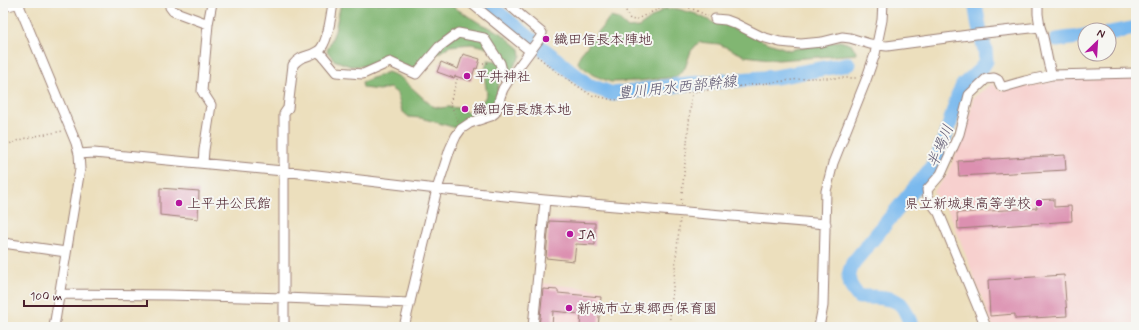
<svg xmlns="http://www.w3.org/2000/svg" width="1139" height="330" viewBox="0 0 1139 330" font-family="Mynerve,'Klee One',sans-serif">
<style>
.built{fill:#f7d0ce}
.forest{fill:#81b672;stroke:#666a4e}
.lines{fill:none;stroke-linecap:round;stroke-linejoin:round}
.river{stroke:#7ab9ee;stroke-width:15}
.building{fill:#dc90b0}
.minor-casing{stroke:#9b7f74;stroke-width:11}
.path{stroke:#9b7f74;stroke-width:1.5;stroke-dasharray:1 3;stroke-linecap:butt}
.minor{stroke:#fff;stroke-width:9}
.poi-dot{fill:#b5179e;stroke:#f6f6f2;stroke-width:1.5}
.labels{text-anchor:middle;stroke-width:4;stroke-linejoin:round;paint-order:stroke}
.poi-label{font-size:14px;fill:#4a1f2b;stroke:#f6f6f2;text-anchor:start}
.water-label{font-size:15px;font-style:italic;fill:#5b556f;stroke:#f6f6f2}
</style>
<rect width="100%" height="100%" fill="#f6f6f2"/>
<filter id="ink" filterUnits="userSpaceOnUse"><feTurbulence type="fractalNoise" baseFrequency=".025" numOctaves="2"/><feDisplacementMap in="SourceGraphic" scale="8" xChannelSelector="R" yChannelSelector="G"/><feConvolveMatrix kernelMatrix="1 2 1 2 8 2 1 2 1" color-interpolation-filters="sRGB"/></filter>
<filter id="wash" filterUnits="userSpaceOnUse"><feTurbulence type="fractalNoise" baseFrequency=".012" numOctaves="4" result="noise"/><feDisplacementMap in="SourceGraphic" scale="16" xChannelSelector="R" yChannelSelector="G"/><feGaussianBlur stdDeviation="0.9" result="paint"/><feColorMatrix in="noise" values="0 0 0 0 0 0 0 0 0 0 0 0 0 0 0 0 0 1.4 0 .05"/><feComposite in="paint" operator="in"/></filter>
<g filter="url(#wash)">
<rect width="100%" height="100%" fill="#ecdfbd"/>
<path class="built" d="M1136,77V327H993L950,214L933,192L947,175L968,124L973,98L992,83L1000,91L1067,79Z
M540,283L603,290L600,327H535Z"/>
<path class="forest" d="M341,3H447L481,24L501,33L520,49L521,56L510,72L500,76C498,84 498,95 496,101C490,117 470,122 456,128L421,118L409,117L402,111L397,93L390,88L379,90L363,88L362,82L388,72L400,77L432,106L440,108L448,107L458,108L468,113L480,106L487,94C485,82 483,71 488,60L497,61L502,56L500,50L471,44L450,46L432,57L423,69L412,68L386,59L369,66H350L334,60L327,51L335,31Z
M664,9H678L696,14L714,23L724,21L763,41L789,50L840,41L852,45L857,54L778,60L745,56L719,44L699,42L691,51L685,68L676,77L638,81L611,82L593,75L578,63L580,55L610,17L618,19L628,28L639,27Z"/>
<g class="lines">
<path class="river" d="M486,3L588,85L613,94L688,84L776,77L848,64
M1109,33L1136,28
M1057,40L1085,36
M912,327C909,321 907,312 902,306C895,296 871,297 859,297C847,283 846,279 853,263L928,172L937,159L949,126L958,96L963,85L981,69L986,61L985,50L979,27L975,3"/>
</g>
<g id="blocks">
<path class="building" d="M463,54L480,59L477,69L475,68L471,81L455,76L454,78L437,72L441,62L458,69Z
M1065,155L1066,170L959,176L958,161Z
M160,188L199,191L198,219L160,215Z
M1054,199V207L1071,206L1072,221L958,229L957,213L1037,208L1036,200Z
M549,221L595,223V245L576,244L574,261L546,258Z
M1064,275L1067,316L1015,319V314L990,316L988,280Z
M543,289L558,290V293L601,297L598,327H580L581,314L553,311L552,327H539Z"/>
</g>
</g>
<g filter="url(#ink)">
<use href="#blocks" fill-opacity="0" stroke="#9b7f74" stroke-width="1"/>
<g class="lines">
<g class="minor-casing">
<path id="minor" d="M18,3L76,143L79,154L80,169L54,327
M170,3V7L173,11L208,24
M471,3L530,51
M3,7L21,3
M715,19L726,20L734,23L762,37L780,42L801,44L822,42L842,37L850,38L870,44L887,46L976,34L1040,27L1038,14V3
M1040,27C1046,43 1046,60 1052,75
M318,52L322,55L336,72L363,74L390,62L416,74L439,47L458,33L484,38L500,63L504,78L508,81
M79,154L94,153L283,171L437,189L545,200L826,224
M203,163L204,150L211,105L202,91L208,24L212,3
M3,243L66,252
M60,294L169,295L284,298L410,303
M284,327V114L288,108L293,65C302,54 308,58 318,51C328,45 331,15 333,3
M404,327L437,189L450,149L456,136L461,129L470,123L491,116L495,113L499,104L500,97L503,89L508,81L540,38L542,33L524,18L507,3
M533,327L545,200
M819,327L823,306L826,191L833,163L866,80L875,54L882,20L883,3
M986,327L939,213C934,206 927,199 927,190L941,174L959,134L969,95L986,79L994,78L998,80L1001,86L1004,87L1025,81L1052,75L1136,73"/>
</g>
<path class="path" d="M624,3L627,14L630,19L635,20C648,14 664,5 678,5C688,6 699,12 708,16
M537,56L557,72L591,95L614,100L692,92L809,78H858
M483,63H490
M458,121L450,103L458,76
M3,147C22,137 42,135 63,131
M681,204L692,92
M669,327L680,219"/>
<use href="#minor" class="minor"/>
</g>
</g>
<g class="poi-dot">
<circle cx="546" cy="39" r="4"/>
<circle cx="467" cy="76" r="4"/>
<circle cx="465" cy="109" r="4"/>
<circle cx="179" cy="203" r="4"/>
<circle cx="1039" cy="203" r="4"/>
<circle cx="570" cy="234" r="4"/>
<circle cx="569" cy="308" r="4"/>
</g>
<g class="labels">
<g class="poi-label">
<text x="554" y="44">織田信長本陣地</text>
<text x="475" y="81">平井神社</text>
<text x="473" y="114">織田信長旗本地</text>
<text x="187" y="208">上平井公民館</text>
<text x="1031" y="208" text-anchor="end">県立新城東高等学校</text>
<text x="578" y="239">JA</text>
<text x="577" y="313">新城市立東郷西保育園</text>
</g>
<g class="water-label">
<text transform="translate(677 87) rotate(-6)" y="5">豊川用水西部幹線</text>
<text transform="translate(940 146) rotate(-67)" y="5">半場川</text>
</g>
</g>
<rect width="1139" height="330" fill="none" stroke="#f6f6f2" stroke-width="16"/>
<g transform="translate(1097 42) rotate(25)"><circle r="19" fill="#f6f6f2" stroke="#b1a0a2"/>
<path d="M0-3L7 15L0 10L-7 15Z" fill="#b5179e"/>
<text y="-6" font-size="11" font-weight="bold" text-anchor="middle" fill="#4a1f2b">N</text>
</g>
<path d="M24 300v6h123v-6" fill="none" stroke="#4a1f2b" stroke-width="2"/>
<text x="30" y="300" font-size="12" fill="#4a1f2b" stroke="#f6f6f2" stroke-width="3" paint-order="stroke">100 m</text>
</svg>
